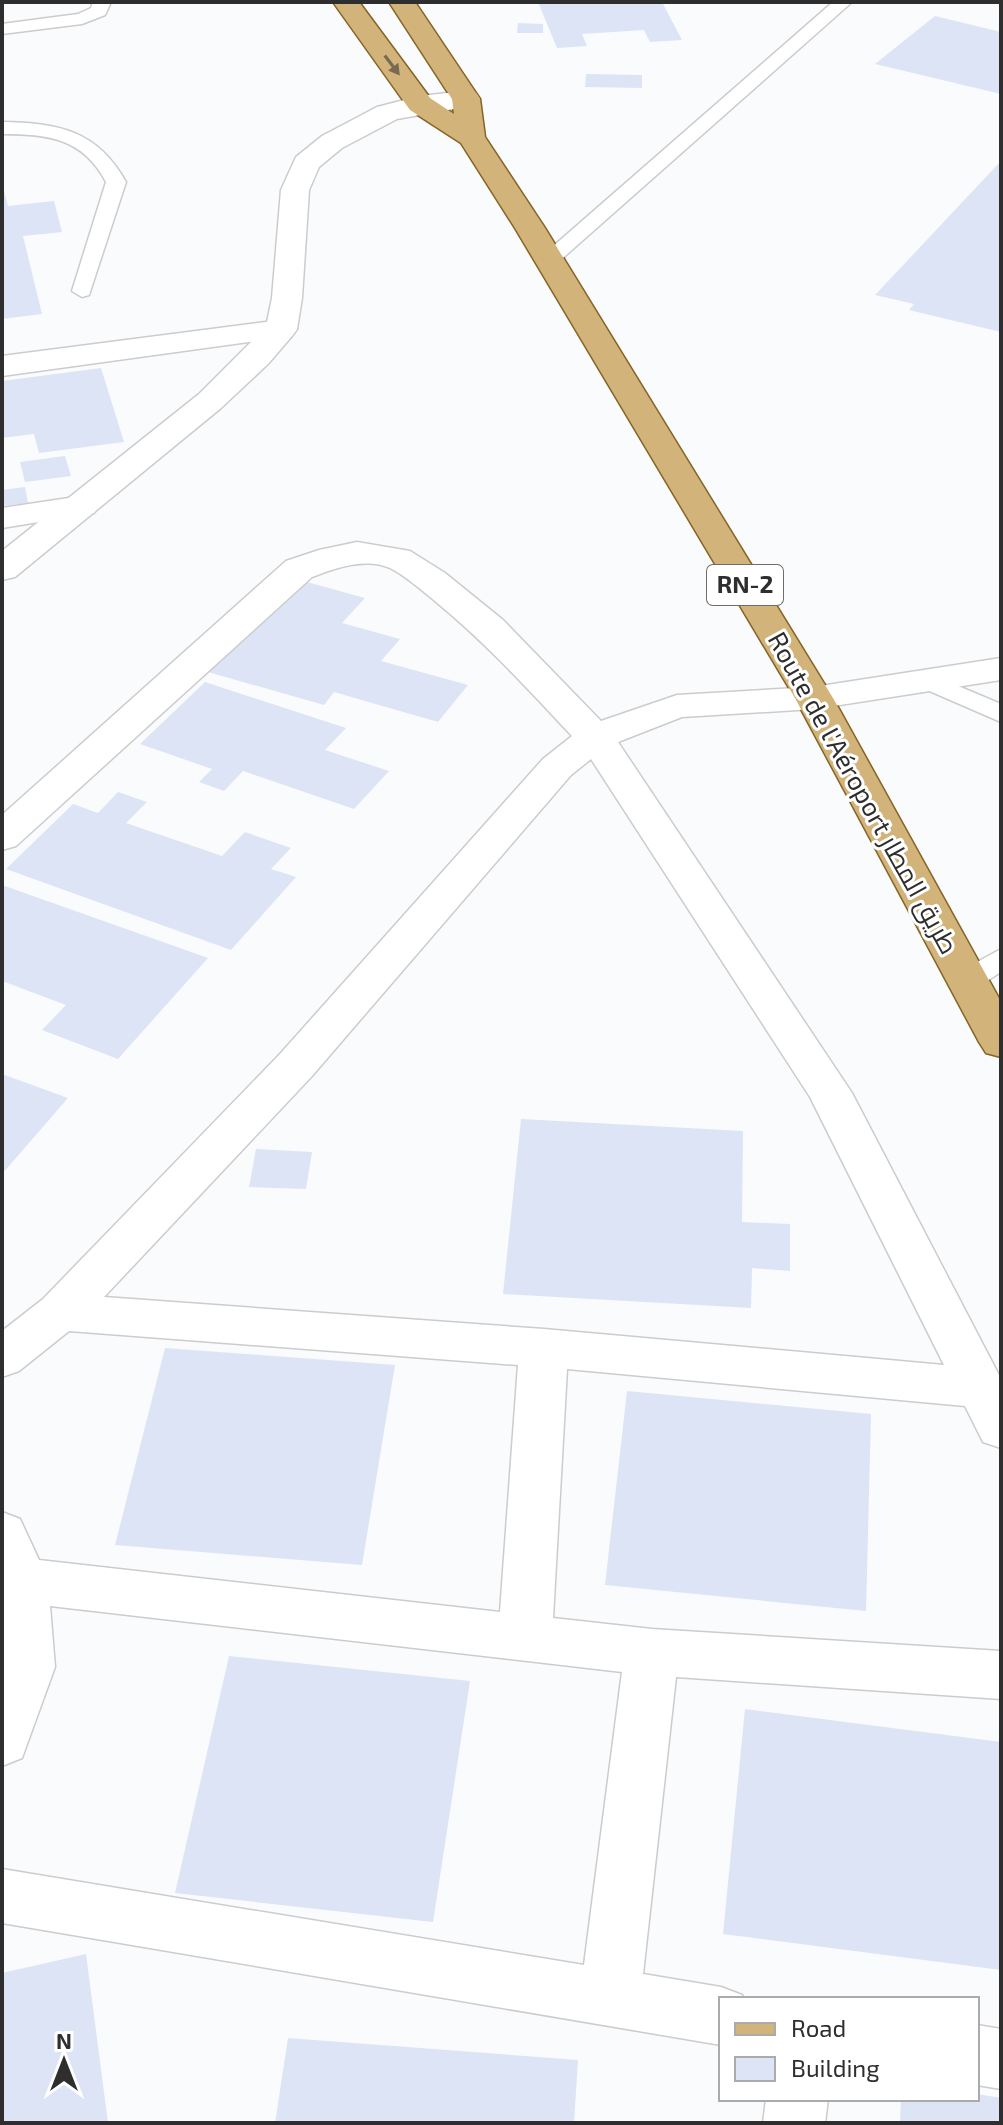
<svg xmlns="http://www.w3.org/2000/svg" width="1003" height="2125" viewBox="0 0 1003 2125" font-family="'Exo 2',Cairo,sans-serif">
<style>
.building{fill:#dde4f5}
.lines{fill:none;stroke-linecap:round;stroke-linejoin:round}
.service-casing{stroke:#ccccce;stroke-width:3}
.minor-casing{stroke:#ccccce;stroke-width:3}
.tertiary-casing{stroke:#ccccce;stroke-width:3}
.primary-casing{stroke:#856425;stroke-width:3}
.service{fill:#fff;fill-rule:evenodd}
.minor{fill:#fff;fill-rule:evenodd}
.tertiary{fill:#fff;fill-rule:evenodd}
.primary{fill:#d2b379;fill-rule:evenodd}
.oneway{fill:#786a50}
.labels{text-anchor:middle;stroke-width:6;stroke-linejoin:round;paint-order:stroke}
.shield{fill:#fff;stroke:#6d6d6d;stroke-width:2}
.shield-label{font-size:24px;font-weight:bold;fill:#2e2e2f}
.street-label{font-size:26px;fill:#2e2e2f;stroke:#fff}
</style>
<rect width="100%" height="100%" fill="#fafbfd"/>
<path class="building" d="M538,2H662L682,40L650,42L644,30L582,34L587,46L557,48Z
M935,16L1001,32V94L875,64Z
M518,23L543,24V33H517Z
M586,74L642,75V88L585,87Z
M1001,161V332L909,310L914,304L875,295Z
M2,184L8,206L54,201L62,232L23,236L42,314L2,319Z
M101,368L124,442L39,453L34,434L2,438V381Z
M65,456L71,476L25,482L20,462Z
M25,487L28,503L2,506V490Z
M296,579L365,598L342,623L400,639L381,661L468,685L438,722L334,692L324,705L208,672Z
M205,682L346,728L325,750L389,771L354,809L243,771L224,791L199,782L212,769L140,744Z
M118,792L147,802L126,823L222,856L245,832L291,848L271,869L296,877L231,950L6,869L73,804L98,813Z
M2,885L208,958L118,1059L42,1030L66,1005L2,981Z
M2,1074L68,1098L2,1174Z
M521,1119L743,1131L742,1222L790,1224V1271L752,1268L751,1308L503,1294Z
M256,1149L312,1152L306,1189L249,1187Z
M165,1348L395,1365L362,1565L115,1545Z
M627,1391L871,1414L866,1611L605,1585Z
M229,1656L470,1681L433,1922L175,1893Z
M745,1709L1001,1742V1970L723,1934Z
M86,1954L108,2123H2V1973Z
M288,2038L578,2060L574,2123H275Z
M977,2094L1001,2098V2123H900L901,2099H977Z"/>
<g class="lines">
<g class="service-casing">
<path id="service" d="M93,2H111L105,15L82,24L2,34V24L78,14L91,8Z
M833,2H852L556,264H542L539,260L542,256Z
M2,122C58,123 97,130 126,182L89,295L82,297L72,291L106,182C83,138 48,134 2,134Z
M927,673L1001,704V722L918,686L914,681L918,676Z
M1001,949V972C986,981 975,992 957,987L952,980L957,973Z"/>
</g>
<g class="minor-casing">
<path id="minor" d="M281,320L292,322L297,329L292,336L2,376V356Z
M82,496L94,499L99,506L94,513L2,528V508Z
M357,542L410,551L445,573L503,620L601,721L677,695L814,687L1001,658V680L814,709L682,717L618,742L852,1093L1001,1379V1448L983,1442L965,1406L567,1369L553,1618L652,1629L1001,1651V1699L676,1677L643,1974L721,1987L742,1995L744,1999H721V2045L2,1923V1869L584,1965L622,1672L50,1606L55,1667L22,1758L2,1766V1512L20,1519L39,1560L500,1612L518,1365L69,1331L19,1371L2,1377V1331L43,1299L280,1054L543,759L572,736C528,689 485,642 435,601C421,590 406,576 390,568C365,557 335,568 312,577L16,846L2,850V815L286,561L319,550ZM591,759L810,1097L944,1365L544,1329L104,1297L312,1076L571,775Z
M977,2025L1001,2029V2089L977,2085Z
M766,2099H828L825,2123H763Z"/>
</g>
<g class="tertiary-casing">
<path id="tertiary" d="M466,91L476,93L480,99L476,105L397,119L342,148L319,167L309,190L302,298L297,329L292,336L268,364L221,408L15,577L2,580V551L199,394L266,327L272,298L281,190L296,157L322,136L377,107L420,96Z"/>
</g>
<g class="primary-casing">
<path id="primary" d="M333,2H359L430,98L454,114L452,99L389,2H415L480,99L485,137L545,228L833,698L1001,1002V1057L986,1053L979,1042L795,698L515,228L461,143L410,110Z"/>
</g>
<use href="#service" class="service"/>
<use href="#minor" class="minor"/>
<use href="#tertiary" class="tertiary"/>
<use href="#primary" class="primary"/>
</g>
<defs><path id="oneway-solid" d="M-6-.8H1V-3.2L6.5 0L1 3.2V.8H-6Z" transform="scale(2)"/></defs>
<use class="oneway" href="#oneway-solid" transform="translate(392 65) rotate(53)"/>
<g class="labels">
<rect class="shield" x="707" y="565" width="76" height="40" rx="6"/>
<g class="shield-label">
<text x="745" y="593">RN-2</text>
</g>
<g class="street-label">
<text transform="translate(863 793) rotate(61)" y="9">Route de l'Aéroport طريق المطار</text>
</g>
</g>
<rect width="1003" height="2125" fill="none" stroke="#2e2e2f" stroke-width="8"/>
<rect x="719" y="1997" width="260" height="104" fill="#ffffff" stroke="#ababac" stroke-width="2"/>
<rect x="735" y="2023" width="40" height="12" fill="#d2b379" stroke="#ababac" stroke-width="2"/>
<text x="791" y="2037" font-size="24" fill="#2e2e2f">Road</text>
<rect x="735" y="2057" width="40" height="24" fill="#dde4f5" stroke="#ababac" stroke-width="2"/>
<text x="791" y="2077" font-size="24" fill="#2e2e2f">Building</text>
<g transform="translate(64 2061)" stroke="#ffffff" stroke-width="6" paint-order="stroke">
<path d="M0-6L14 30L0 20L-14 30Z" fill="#2e2e2f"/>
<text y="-12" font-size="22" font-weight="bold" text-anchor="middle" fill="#2e2e2f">N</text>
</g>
</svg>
